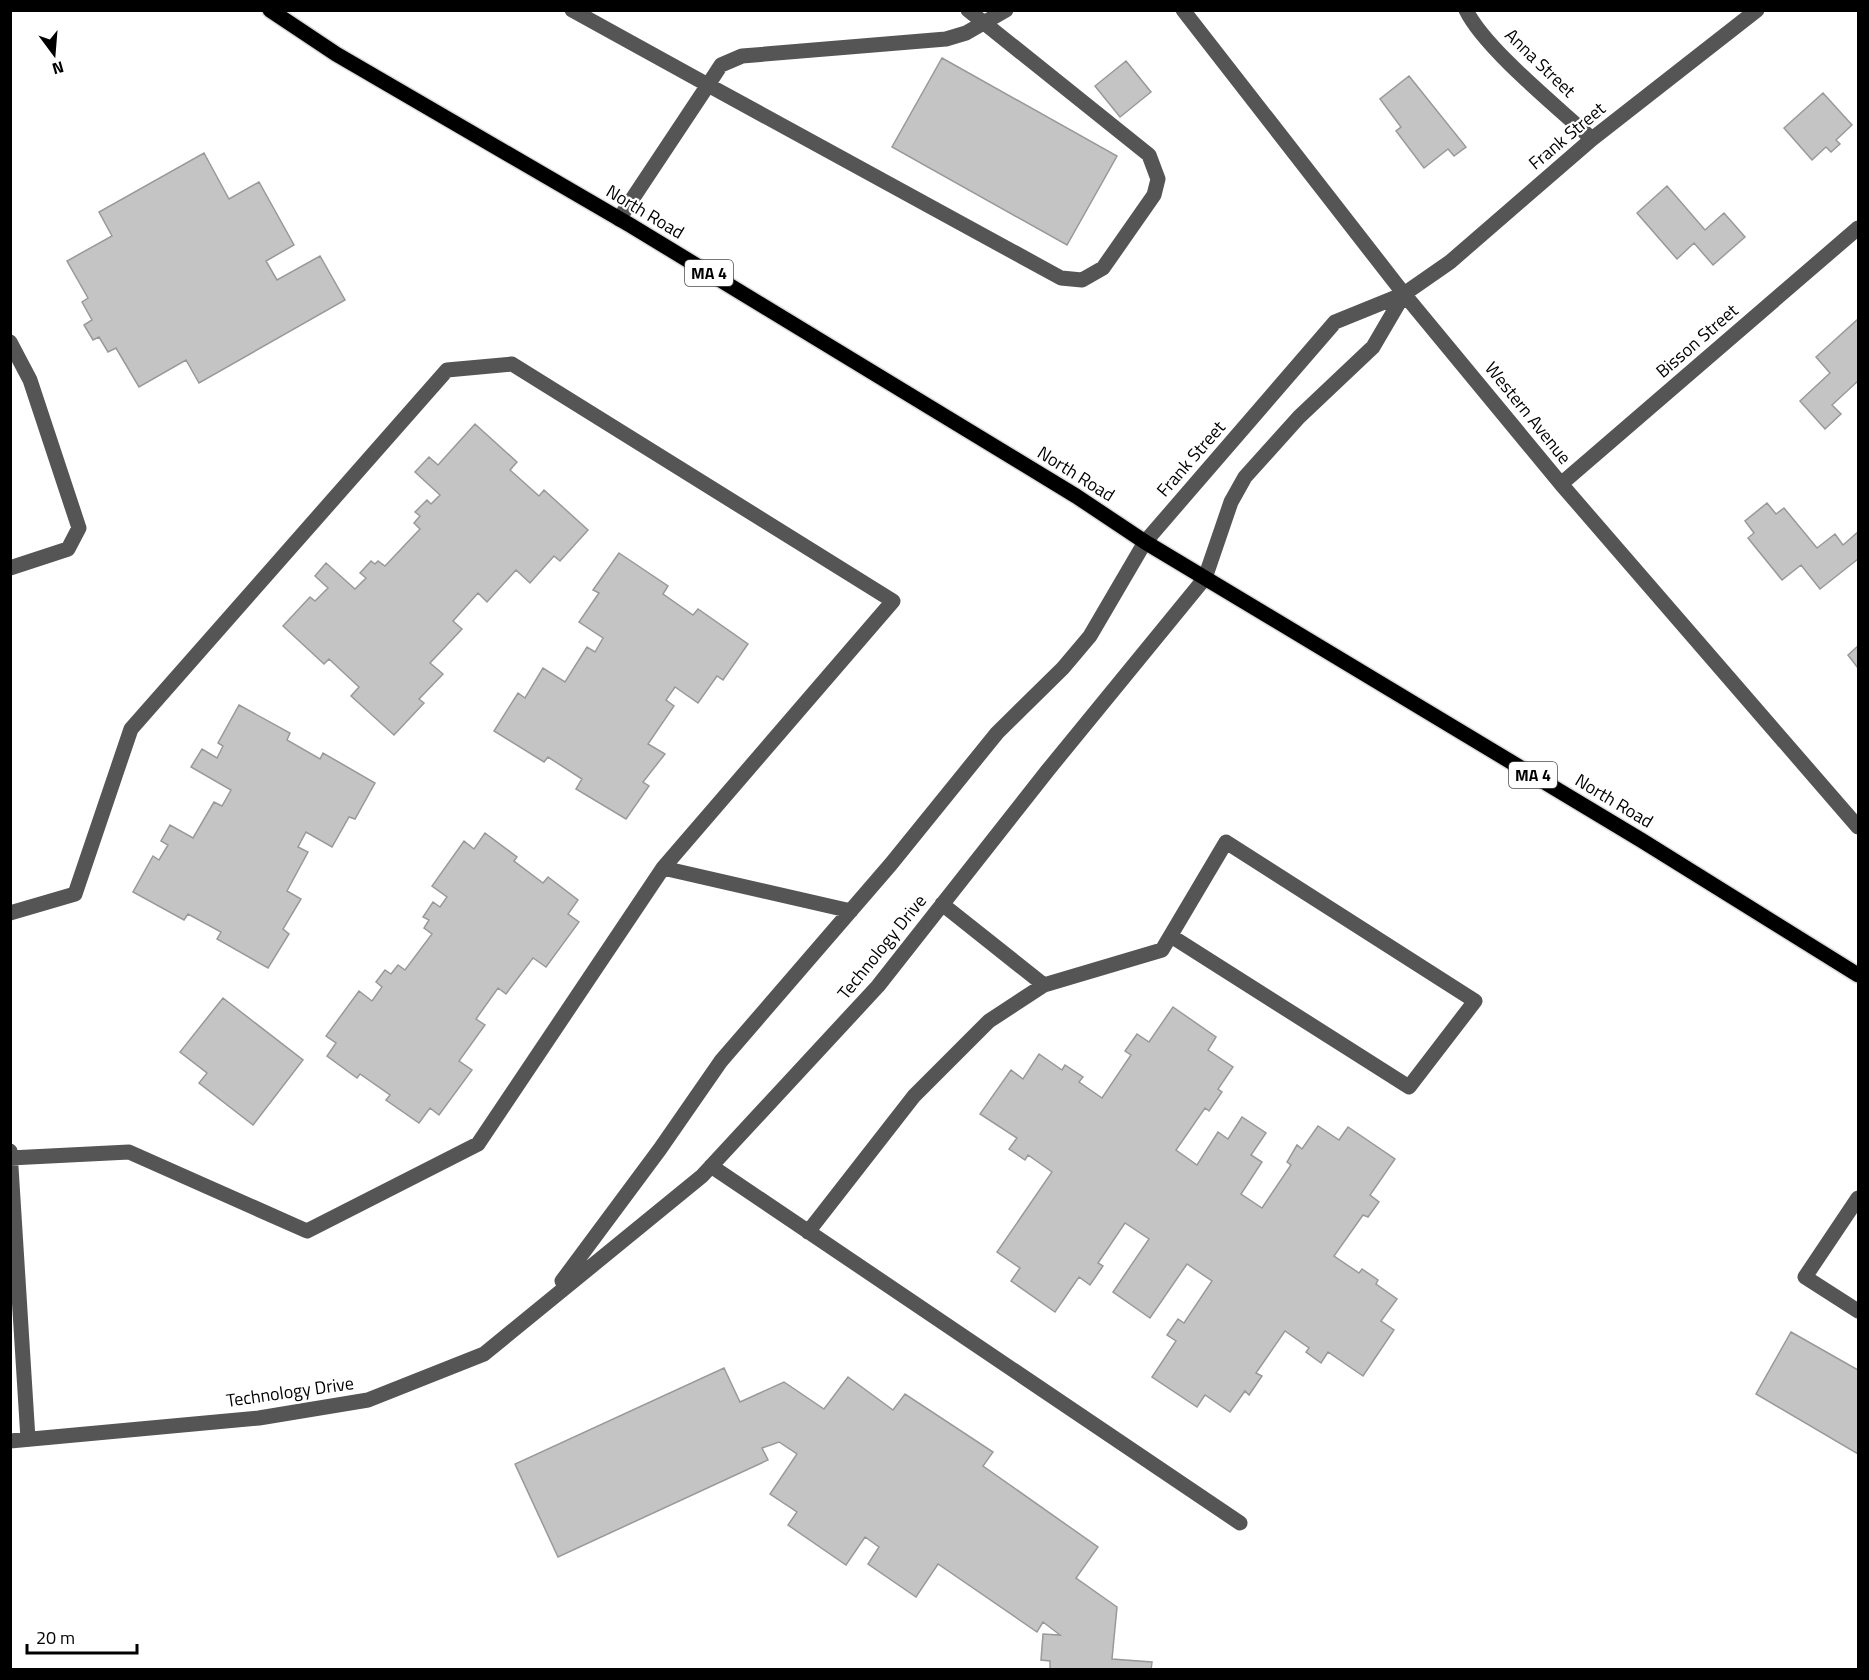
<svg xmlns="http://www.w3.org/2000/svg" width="1869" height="1680" viewBox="0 0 1869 1680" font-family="'Titillium Web',sans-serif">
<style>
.building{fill:#c4c4c4;stroke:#999;stroke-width:1.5}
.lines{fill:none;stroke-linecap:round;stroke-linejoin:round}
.major-casing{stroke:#dbdbdb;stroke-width:18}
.minor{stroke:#555;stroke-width:15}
.major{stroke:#000;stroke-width:15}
.labels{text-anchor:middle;stroke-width:4.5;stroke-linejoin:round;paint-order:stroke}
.shield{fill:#fff;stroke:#4c4c4c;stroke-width:1.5}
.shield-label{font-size:16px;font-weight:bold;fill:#000}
.street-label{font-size:18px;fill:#000;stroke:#fff}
</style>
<rect width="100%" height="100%" fill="#fff"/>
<path class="building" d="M942,58L1117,156L1067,245L892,147Z
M1126,61L1151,92L1120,117L1095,86Z
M1409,76L1466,147L1454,156L1448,149L1424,168L1396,131L1401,127L1380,99Z
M1823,93L1852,125L1836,140L1840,144L1831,152L1826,147L1812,160L1784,128Z
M204,153L229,199L259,182L294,245L266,261L277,280L320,256L345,300L199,383L186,360L139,387L116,348L108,352L99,337L93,340L84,325L92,320L82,302L88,298L67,261L112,236L99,212Z
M1667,186L1705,230L1724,213L1745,237L1713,265L1694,243L1677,259L1637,213Z
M1858,319V381L1832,405L1841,414L1825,429L1800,401L1830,373L1816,357Z
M475,424L517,462L510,470L539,496L544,490L588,530L560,561L554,556L530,583L516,570L487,602L478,593L453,621L462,629L430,663L443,674L419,699L424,703L394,735L351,696L359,687L329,659L324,664L283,626L310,597L315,601L328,588L315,576L326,563L355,589L366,578L360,573L371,561L375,564L378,561L385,566L420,529L414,523L420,516L415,512L427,500L431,504L440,495L415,472L429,457L438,465Z
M1767,503L1776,514L1784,508L1817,548L1835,534L1843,545L1858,532V559L1820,589L1801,565L1782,580L1748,538L1754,533L1745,521Z
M619,553L668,586L663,594L693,615L698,609L748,644L723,680L717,676L698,703L675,687L666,700L674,706L648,744L665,754L643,782L649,786L626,819L576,789L582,779L548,757L544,762L494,731L518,693L525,698L543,668L565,682L587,647L595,652L603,638L579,622L599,593L593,590Z
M1858,646V668L1848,655Z
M239,705L290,733L287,740L320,759L323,753L375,783L355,819L349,817L332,847L306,832L298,847L308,852L287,891L301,899L283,929L289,934L268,968L217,939L221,932L188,914L184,920L133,892L153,856L159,860L168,845L161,841L170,825L193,838L214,802L222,806L231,790L191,767L202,749L217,758L223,746L218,743Z
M485,833L517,857L514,861L543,883L548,877L578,900L568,914L579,922L546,967L533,958L506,994L498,988L476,1019L485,1025L459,1061L472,1070L439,1115L430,1108L419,1123L386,1100L390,1095L360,1074L357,1078L327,1056L336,1043L326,1036L359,991L372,1001L382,987L376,982L385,970L391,974L398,965L405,970L432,934L424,928L429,920L423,917L433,902L440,907L447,897L432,886L464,841L474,849Z
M223,998L303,1060L253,1125L199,1083L207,1073L180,1052Z
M1173,1007L1216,1037L1208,1050L1233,1067L1218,1089L1222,1092L1209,1111L1205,1108L1176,1150L1197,1165L1218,1132L1228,1139L1242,1117L1266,1133L1251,1155L1262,1162L1241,1194L1262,1208L1291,1165L1287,1162L1297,1145L1302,1149L1318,1126L1339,1140L1348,1127L1395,1159L1370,1195L1379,1202L1368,1217L1363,1215L1334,1256L1359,1273L1362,1269L1378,1280L1376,1284L1397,1299L1381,1321L1394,1330L1363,1376L1328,1352L1321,1363L1306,1352L1309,1348L1285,1331L1256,1373L1262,1376L1249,1395L1245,1391L1230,1412L1205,1395L1197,1407L1152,1377L1176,1341L1167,1335L1178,1319L1184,1323L1212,1281L1187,1264L1150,1318L1113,1292L1149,1239L1125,1223L1098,1263L1103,1266L1090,1285L1079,1277L1055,1312L1011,1281L1020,1268L997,1252L1052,1172L1028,1155L1025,1160L1009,1149L1017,1138L980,1114L1011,1070L1023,1079L1039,1054L1062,1070L1065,1065L1083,1077L1079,1082L1102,1098L1131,1055L1125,1051L1137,1034L1149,1042Z
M1791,1332L1858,1370V1454L1756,1394Z
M724,1368L740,1402L784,1382L824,1409L848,1377L893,1410L905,1394L993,1452L983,1466L1098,1547L1076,1578L1117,1607L1112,1659L1152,1662L1151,1670H1050V1661L1041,1660L1043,1634L1060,1635L1043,1622L1037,1632L938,1564L916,1597L868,1564L879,1547L865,1537L846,1565L788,1525L797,1512L770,1494L797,1454L779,1442L762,1448L768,1460L558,1557L515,1464Z"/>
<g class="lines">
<g class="major-casing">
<path id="major" d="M270,10L336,54L630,225L1076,496L1145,542L1641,840L1858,975"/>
</g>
<path class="minor" d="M572,10L708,85L721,65L742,56L946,39L966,33L1006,10
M1183,10L1404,294L1561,484L1858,827
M1466,10C1485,49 1559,108 1592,139
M619,219L708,85L1061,278L1082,280L1103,268L1154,195L1158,179L1149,155L968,10
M10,342L30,380L79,528L68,549L10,568
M1561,484L1858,228
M663,868L851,911
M942,904L1044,985L1162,950L1226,842L1475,1001L1409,1087L1171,936
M10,913L75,894L131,729L447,370L512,364L893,601L663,868L478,1144L307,1231L129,1152L10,1158
M10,1151L28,1439
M711,1166L1240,1523
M1858,1198L1805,1277L1858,1311
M808,1232L914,1096L989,1021L1044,985
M562,1281L660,1149L721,1061L891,864L997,733L1063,668L1090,636L1145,542L1335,322L1404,294L1450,262L1592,139L1757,10
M10,1441L259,1418L368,1400L484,1354L702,1176L878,986L1048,770L1205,578L1231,502L1245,477L1299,417L1373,347L1404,294"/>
<use href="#major" class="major"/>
</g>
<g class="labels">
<g class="shield">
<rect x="685" y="260" width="48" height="26" rx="4.5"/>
<rect x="1509" y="762" width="48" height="26" rx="4.5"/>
</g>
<g class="shield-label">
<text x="709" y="279">MA 4</text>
<text x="1533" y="781">MA 4</text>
</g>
<g class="street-label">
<text transform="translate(1540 63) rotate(44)" y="6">Anna Street</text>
<text transform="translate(1567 136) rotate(-40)" y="6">Frank Street</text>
<text transform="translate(645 212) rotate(31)" y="6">North Road</text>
<text transform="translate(1697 341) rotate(-41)" y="6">Bisson Street</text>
<text transform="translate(1528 413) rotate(51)" y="6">Western Avenue</text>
<text transform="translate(1191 459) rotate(-49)" y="6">Frank Street</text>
<text transform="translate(1076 474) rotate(32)" y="6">North Road</text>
<text transform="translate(1614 801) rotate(31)" y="6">North Road</text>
<text transform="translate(882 947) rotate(-51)" y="6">Technology Drive</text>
<text transform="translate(290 1392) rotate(-8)" y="6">Technology Drive</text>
</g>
</g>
<rect width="1869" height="1680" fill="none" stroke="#000000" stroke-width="24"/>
<g transform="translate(54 54) rotate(164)" stroke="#ffffff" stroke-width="4.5" paint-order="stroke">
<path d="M0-4.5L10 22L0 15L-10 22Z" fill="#000000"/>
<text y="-9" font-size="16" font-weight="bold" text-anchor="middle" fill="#000000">N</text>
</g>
<path d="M27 1644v9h110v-9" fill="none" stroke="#000000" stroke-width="3"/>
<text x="36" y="1644" font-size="18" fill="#000000" stroke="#ffffff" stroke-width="4.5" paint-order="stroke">20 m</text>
</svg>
